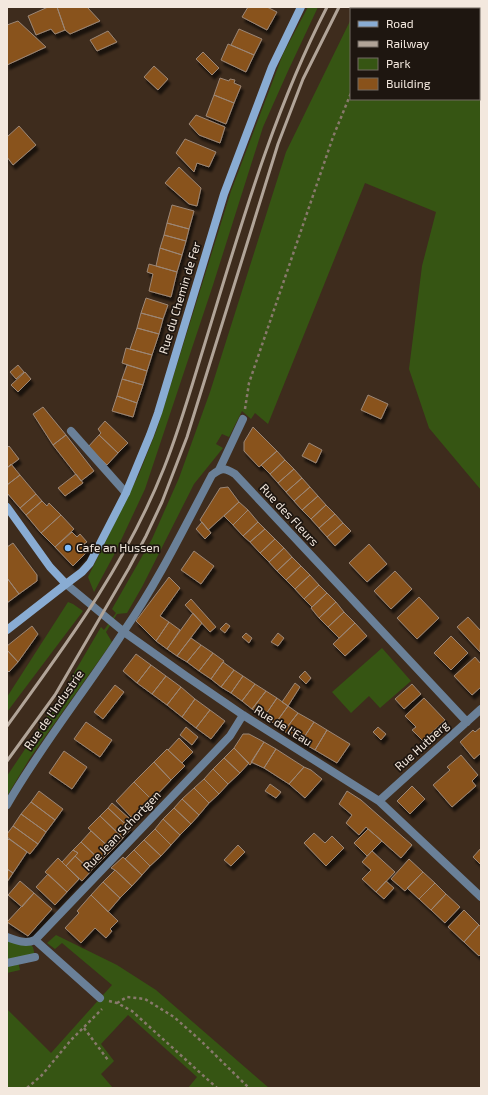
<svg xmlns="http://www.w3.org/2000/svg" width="488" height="1095" viewBox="0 0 488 1095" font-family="'Exo 2',sans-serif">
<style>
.green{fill:#365513}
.building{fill:#89521b;stroke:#9c8776;filter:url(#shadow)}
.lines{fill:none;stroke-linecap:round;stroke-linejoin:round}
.path{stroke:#88796c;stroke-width:2.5;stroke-dasharray:3 3;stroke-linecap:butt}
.lane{stroke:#6a8098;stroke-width:8}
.street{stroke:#6a8098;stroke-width:8}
.secondary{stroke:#89acd3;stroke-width:8}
.rail{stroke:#b1a498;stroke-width:3}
.poi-dot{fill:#80bdfa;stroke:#1e1610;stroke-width:1.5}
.labels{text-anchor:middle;stroke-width:3.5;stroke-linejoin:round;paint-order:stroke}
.street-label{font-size:12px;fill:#f3e8de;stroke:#1e1610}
.poi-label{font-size:12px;fill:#f3e8de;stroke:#1e1610;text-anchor:start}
</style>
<defs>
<filter id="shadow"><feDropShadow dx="2.5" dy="4.5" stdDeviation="1" flood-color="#0009"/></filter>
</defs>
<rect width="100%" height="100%" fill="#3e2c1d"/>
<path class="green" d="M308,7H318L288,71L263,127L213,285L145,489L115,553L94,592L88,577L139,474L157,429L231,191L283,54Z
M439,7H481V490L429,428L409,369L422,266L436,212L365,183L268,424L255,413L251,419L242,411L229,437L222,434L216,444L223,448L194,484L142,587L127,613L117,614L106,632L112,642L30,758L7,796V776L60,697L101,627L104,630L116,613L112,609L152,539L179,478L210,392L286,152L351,19V99H479V9H438Z
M68,602L73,604L83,611L7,712V697Z
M382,648L411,681L380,708L369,696L351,713L332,692Z
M56,935L117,965L156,990L269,1088H188L197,1077L128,1015L101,1044L114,1061L101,1074L113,1088H7V1009L51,1053L112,985L62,943L55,949L47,943Z
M7,937L28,943L33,947L35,957L18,961L20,970L7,973Z"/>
<path class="building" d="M48,7H57L65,30L55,34L51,29L36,35L28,16Z
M57,7H87L100,21L70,34L65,30Z
M248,7H267L277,12L267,30L242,17Z
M18,21L46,47L7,65V25Z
M239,29L262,39L254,55L231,45Z
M108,31L117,42L97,51L90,40Z
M228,44L254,55L246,72L221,60Z
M203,52L219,68L212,75L196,59Z
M154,66L168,79L158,90L144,77Z
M220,78L229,81L230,79L235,80L234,83L241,86L234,103L214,95Z
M214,95L234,103L226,124L206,116Z
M196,115L225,127L220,143L199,135L189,124Z
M19,126L36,145L13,165L7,157V137Z
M185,139L216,152L209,167L197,163L194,172L176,153Z
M179,167L201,188L197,206L189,204L165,183Z
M172,205L194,211L189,229L167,223Z
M167,223L189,229L186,241L164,235Z
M164,235L186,241L182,255L160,248Z
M160,248L182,255L177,272L156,266Z
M149,264L177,272L171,297L149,291L153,274L147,272Z
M146,298L168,305L163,319L141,313Z
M141,313L163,319L159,334L137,328Z
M137,328L159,334L152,355L130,349Z
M126,348L152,355L147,371L122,363Z
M18,365L24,372L16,379L10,372Z
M127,365L147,371L143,385L122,379Z
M25,372L31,379L18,392L11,385Z
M122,379L143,385L137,403L117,396Z
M368,395L388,404L381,419L361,410Z
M117,396L137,403L133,417L112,411Z
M43,407L66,435L53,445L33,414Z
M105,421L128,443L118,453L99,435L101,433L98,429Z
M253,427L277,451L259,467L244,451V442Z
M66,435L94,471L81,481L53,445Z
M99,435L118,453L107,465L88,447Z
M309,443L322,450L316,463L302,456Z
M9,446L19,459L7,468V448Z
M277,451L285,460L270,474L261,465Z
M285,460L294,469L278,483L270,474Z
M11,464L20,475L7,485V468Z
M294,469L302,478L286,492L278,483Z
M76,474L83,483L65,496L58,488Z
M20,475L36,494L20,508L7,493V485Z
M302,478L310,487L294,501L286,492Z
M228,487L239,502L208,530L200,520L220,488Z
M310,487L318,496L302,510L294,501Z
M36,494L42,501L26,515L20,508Z
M318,496L326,505L311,519L302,510Z
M42,501L47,506L49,503L61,515L41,533L26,515Z
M239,502L248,510L233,525L224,516Z
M326,505L335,514L319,528L311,519Z
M248,510L258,522L243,536L233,525Z
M335,514L343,523L327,537L319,528Z
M61,515L74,529L55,547L41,533Z
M202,522L211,533L205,539L196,529Z
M258,522L265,529L250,542L243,536Z
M343,523L351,531L335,546L327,537Z
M265,529L275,539L260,553L250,542Z
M72,532L77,537L80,534L87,542L84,544L89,550L73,566L55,547Z
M275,539L284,548L269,562L260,553Z
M13,543L37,575V581L19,594L7,578V547Z
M369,544L387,564L367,582L349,563Z
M284,548L292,557L277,571L269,562Z
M194,551L214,566L201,584L181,570Z
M292,557L301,566L286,580L277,571Z
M301,566L310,575L295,589L286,580Z
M395,571L412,589L391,609L374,591Z
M310,575L319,585L304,599L295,589Z
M169,577L180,588L160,616L169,622L156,641L136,621Z
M7,578L19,594L7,603Z
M319,585L327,593L312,607L304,599Z
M327,593L336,602L319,618L311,608Z
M419,597L439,618L417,639L397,618Z
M191,599L216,627L210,632L185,605Z
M336,602L344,612L328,627L319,618Z
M344,612L355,623L339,638L328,627Z
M193,613L202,623L177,656L167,649Z
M468,617L481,631L480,652L457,627Z
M169,622L180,630L167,649L156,641Z
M226,623L230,626L225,633L220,629Z
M355,623L367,636L345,656L333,644Z
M32,626L38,634L18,662L7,650V646Z
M246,633L252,638L249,643L242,637Z
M278,633L284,638L278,646L271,642Z
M451,636L468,653L451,670L434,653Z
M191,638L201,645L187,662L177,656Z
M201,645L213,653L199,671L187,662Z
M7,650L18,662L9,672L7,670Z
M213,653L224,661L211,679L199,671Z
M136,654L151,665L137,683L123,671Z
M475,657L481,664V687L472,695L454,676Z
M223,662L234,670L221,687L211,679Z
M151,665L166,676L152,694L137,683Z
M234,670L243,676L231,693L221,687Z
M305,671L311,678L306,684L299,677Z
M166,676L181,687L167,705L152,694Z
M243,676L255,684L242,701L231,693Z
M295,683L300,687L288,706L282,702Z
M255,684L266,691L252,709L242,701Z
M412,684L421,694L404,709L395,699Z
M115,685L124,692L103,719L94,712Z
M181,687L195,699L182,717L167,705Z
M266,691L277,698L264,717L252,709Z
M277,698L288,706L275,724L264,717Z
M424,698L445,720L423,741L412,730L416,727L405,716Z
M195,699L210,710L196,728L182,717Z
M288,706L298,713L284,731L275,724Z
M210,710L225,721L211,739L196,728Z
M298,713L314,722L301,742L284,731Z
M86,722L112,740L100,757L74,739Z
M314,722L327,730L315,750L301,742Z
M186,727L198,737L192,745L180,735Z
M378,727L386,734L381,740L373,732Z
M481,727V753L474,759L460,742L473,730L475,732Z
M327,730L350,744L337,763L315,750Z
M243,734H249L264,742L250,765L234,748Z
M179,738L193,752L182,763L168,750Z
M264,742L276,749L264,768L251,762Z
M234,748L249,763L240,773L224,758Z
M167,749L185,766L171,780L154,762Z
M276,749L304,767L289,784L264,768Z
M64,751L87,767L72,789L49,773Z
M461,755L478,775L472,781L476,786L452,807L433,785L450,770L447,767Z
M224,758L240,773L228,784L213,769Z
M154,762L171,780L152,800L134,782Z
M304,767L311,770L322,779L305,798L289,784Z
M213,769L228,784L219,794L204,779Z
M204,779L219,794L209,803L194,788Z
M134,782L152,800L133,819L116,801Z
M270,784L281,792L276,798L265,791Z
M412,786L425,799L410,814L397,801Z
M194,788L209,803L199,815L182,799Z
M39,791L63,809L55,820L31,802Z
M347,791L361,800L412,845L401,858L366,827L359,835L346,823L352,815L339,804Z
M182,799L199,815L191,824L174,808Z
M31,802L55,820L46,832L21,814Z
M112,803L130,819L125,824L108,808Z
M108,808L131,829L123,838L100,816Z
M174,808L191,824L180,835L163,819Z
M21,814L46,832L38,844L13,826Z
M100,816L123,838L112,850L88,828Z
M163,819L180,835L171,845L155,829Z
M13,826L38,844L30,854L7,837V834Z
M155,829L171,845L161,856L144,840Z
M368,829L382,841L367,856L354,843Z
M91,831L112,850L101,861L81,842Z
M314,833L325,843L332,836L344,848L326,866L304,843Z
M9,839L27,852L13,873L7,869V841Z
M144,840L161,856L150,866L134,850Z
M81,842L101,861L91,871L75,856L78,853L73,850Z
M238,845L245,852L231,866L224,860Z
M481,848V865L473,857Z
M73,850L78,853L66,866L62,862Z
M134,850L150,866L142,875L125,859Z
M372,851L395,872L376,892L362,879L371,870L362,862Z
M75,856L91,871L82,881L66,866Z
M123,857L142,875L132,886L115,870L111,868Z
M58,858L79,879L67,892L45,872Z
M409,859L423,872L405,891L391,879Z
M7,869L13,873L7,882Z
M115,870L132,886L120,898L103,882Z
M423,872L435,883L419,899L407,888Z
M48,874L67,892L55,905L36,887Z
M20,881L34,893L22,907L8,895Z
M386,881L394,888L384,899L376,892Z
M103,882L120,898L108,912L91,895Z
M435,883L446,894L431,910L419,899Z
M34,893L52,909L28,936L7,922Z
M446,894L460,907L445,923L431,910Z
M91,895L118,921L110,929L112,931L106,938L95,928L81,943L65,928L79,913L77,911Z
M464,910L479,925L464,942L448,927Z
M479,925L481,927V954L479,956L464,942Z"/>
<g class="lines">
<path class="path" d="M383,9V7
M392,9L393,7
M245,409L249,383L333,137L351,93
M109,1001L117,1003L132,1011L217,1088
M117,1003L127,997L145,999L174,1017L200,1040L249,1088
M84,1028L108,1060
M27,1088L42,1075L71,1040L102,1009"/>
<path class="lane" d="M219,470L243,419
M35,940L100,998
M7,963L35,957"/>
<path class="street" d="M71,431L126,493
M66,584L124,632L186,676L243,715L379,801L481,897
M379,801L481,709
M7,805C42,744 86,690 124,631C158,582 184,528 212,475C222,467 225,468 235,474L467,722
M7,937C17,941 26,944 35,940L230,736L243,715"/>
<path class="secondary" d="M7,507L50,567L66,584
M7,630L66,584L82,572L90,563L126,493L150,435L158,413L224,194L272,67L301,7"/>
<path class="rail" d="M7,726C68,642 125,566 164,468C180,428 192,385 205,343C240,229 272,114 327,7
M7,761L55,695L129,568L146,536L162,502L187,437L278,144L303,79L339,7"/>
</g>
<circle class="poi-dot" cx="68" cy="548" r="4"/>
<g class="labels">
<g class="street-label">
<text transform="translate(180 298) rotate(-73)" y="4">Rue du Chemin de Fer</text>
<text transform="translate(289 515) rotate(47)" y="4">Rue des Fleurs</text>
<text transform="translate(54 710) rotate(-55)" y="4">Rue de l'Industrie</text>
<text transform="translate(283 726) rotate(32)" y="4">Rue de l'Eau</text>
<text transform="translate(422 746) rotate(-42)" y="4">Rue Hutberg</text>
<text transform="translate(122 831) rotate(-46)" y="4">Rue Jean Schortgen</text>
</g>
<g class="poi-label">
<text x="76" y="552">Cafe an Hussen</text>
</g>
</g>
<rect width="488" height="1095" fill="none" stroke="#f3e8de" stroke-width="16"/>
<rect x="350" y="8" width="130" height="92" fill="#1e1610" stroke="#736a62"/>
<rect x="358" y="21" width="20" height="6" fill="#89acd3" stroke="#736a62"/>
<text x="386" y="28" font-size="12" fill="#f3e8de">Road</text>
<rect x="358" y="41" width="20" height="6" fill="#b1a498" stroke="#736a62"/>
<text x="386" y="48" font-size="12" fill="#f3e8de">Railway</text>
<rect x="358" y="58" width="20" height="12" fill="#365513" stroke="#736a62"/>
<text x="386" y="68" font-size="12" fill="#f3e8de">Park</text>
<rect x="358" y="78" width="20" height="12" fill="#89521b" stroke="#736a62"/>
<text x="386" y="88" font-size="12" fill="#f3e8de">Building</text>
</svg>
